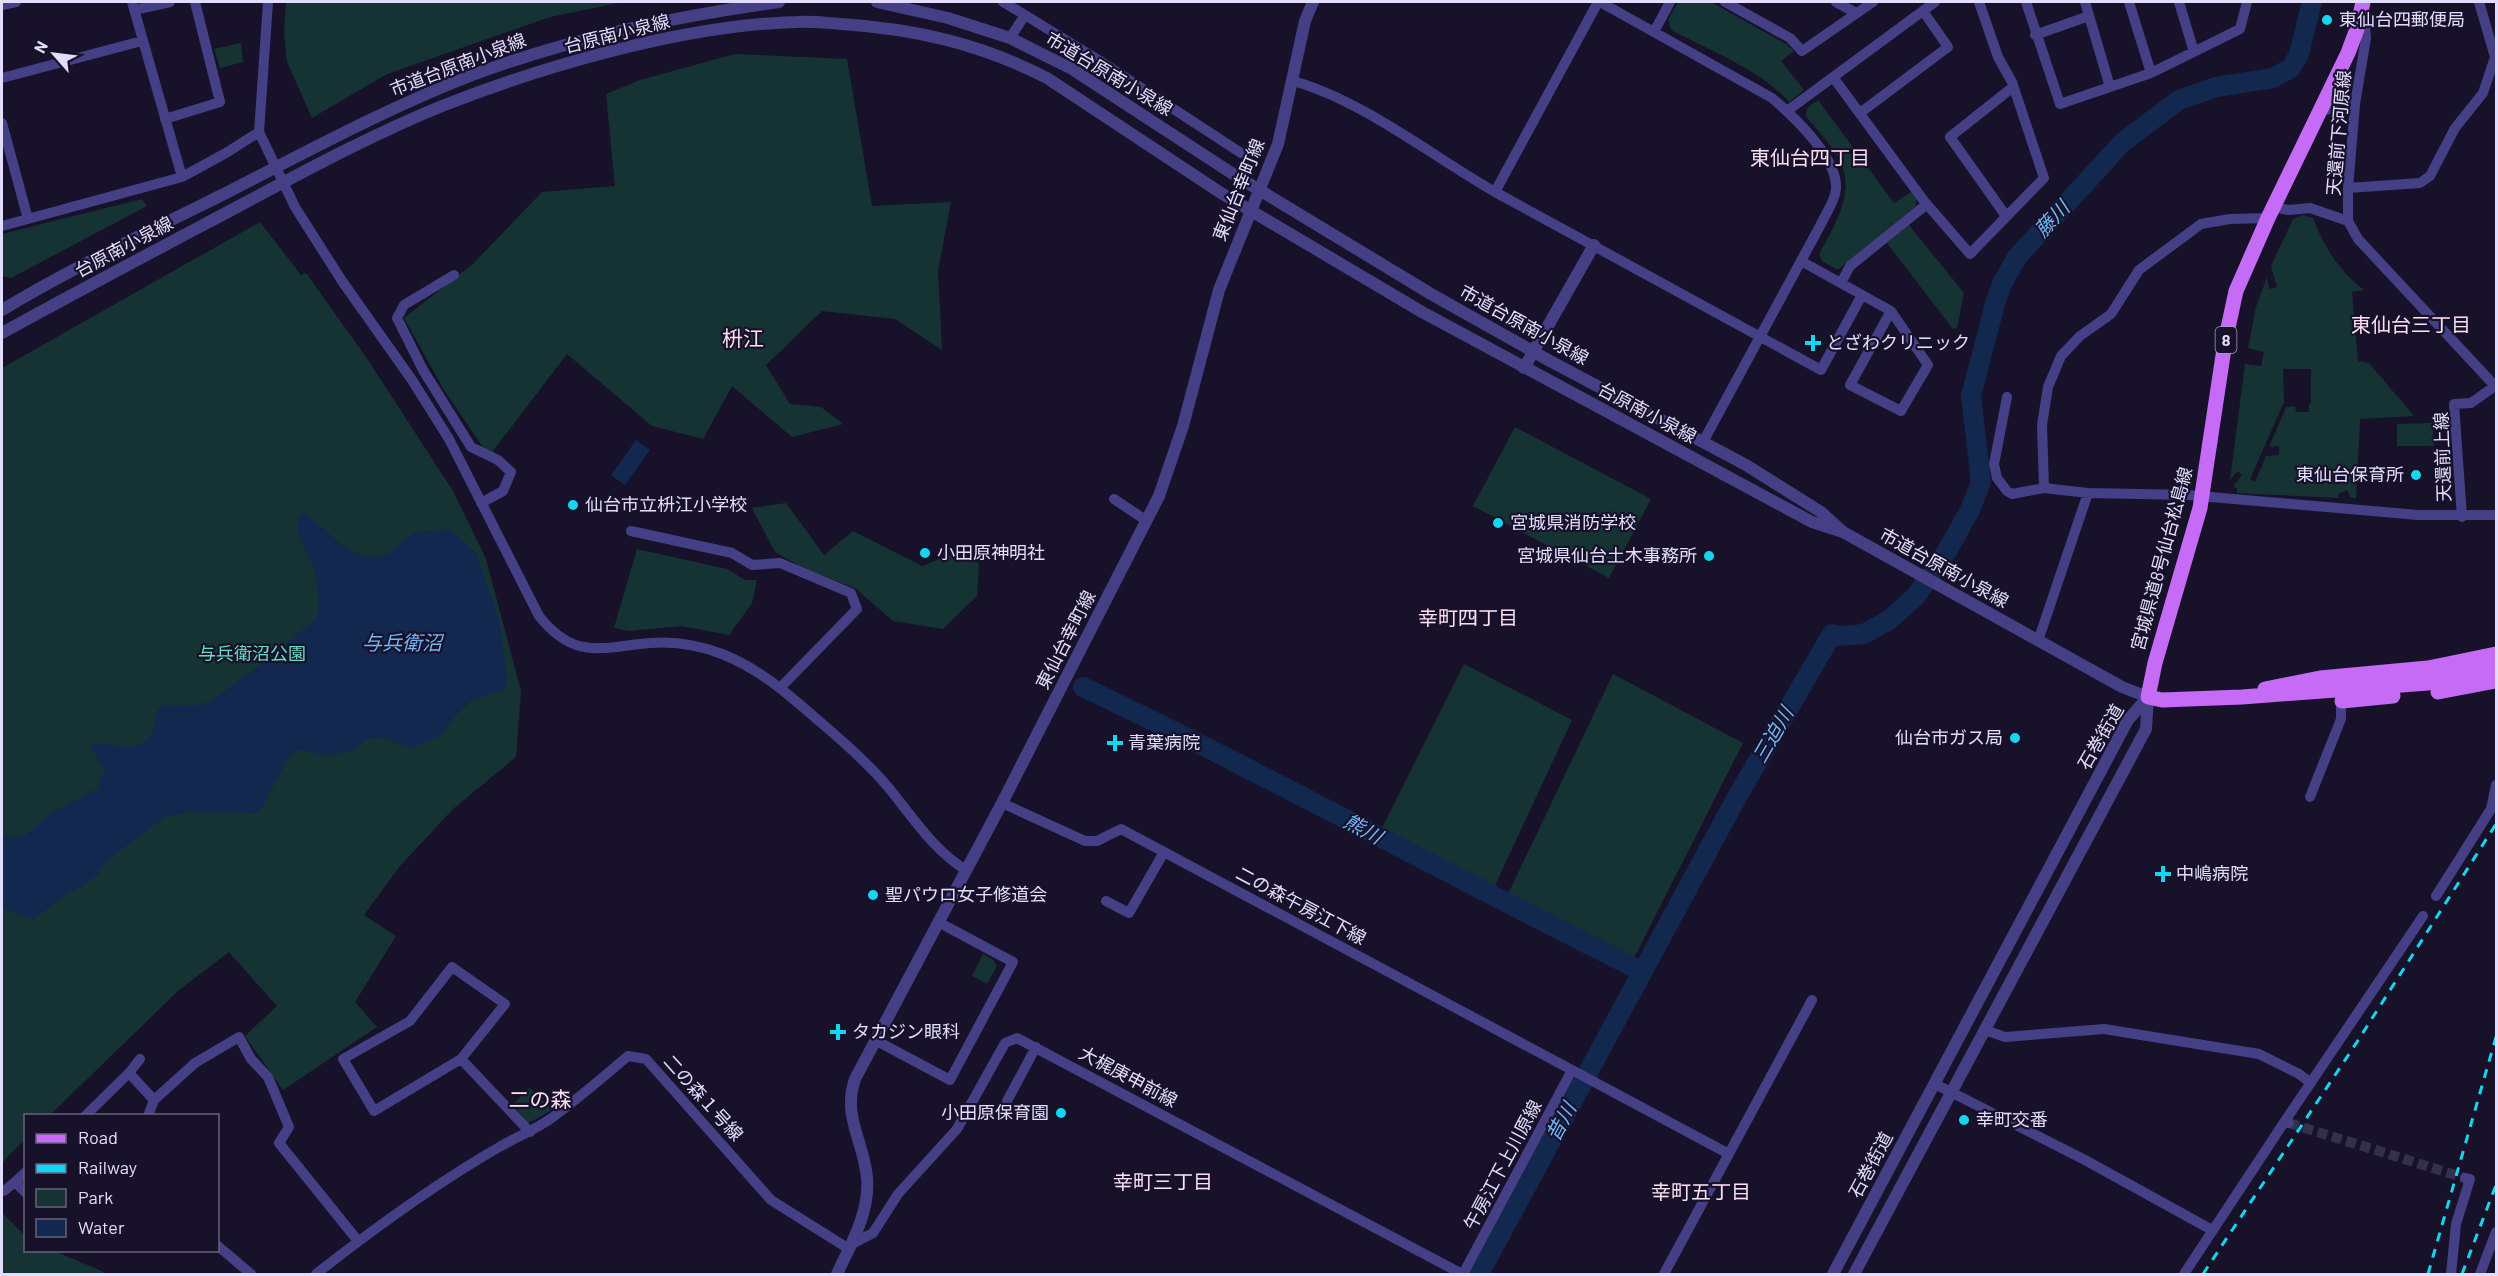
<svg xmlns="http://www.w3.org/2000/svg" width="2498" height="1276" viewBox="0 0 2498 1276" font-family="Barlow,'Noto Sans JP',sans-serif">
<style>
.green{fill:#163333;fill-rule:evenodd}
.water{fill:#12284e}
.lines{fill:none;stroke-linecap:round;stroke-linejoin:round}
.river{stroke:#12284e;stroke-width:20}
.minor-tunnel{stroke:#35304a;stroke-width:10;stroke-dasharray:10 5;stroke-linecap:butt}
.minor{stroke:#454086;stroke-width:10}
.tertiary{stroke:#454086;stroke-width:12}
.primary{stroke:#c56bf6;stroke-width:15}
.rail{stroke:#15d6f1;stroke-width:3;stroke-dasharray:9 8;stroke-linecap:butt}
.poi-dot{fill:#15d6f1;stroke:#17122a;stroke-width:2}
.labels{text-anchor:middle;stroke-width:4.5;stroke-linejoin:round;paint-order:stroke}
.shield{fill:#17122a;stroke:#a5a0be;stroke-width:1.5}
.shield-label{font-size:16px;font-weight:bold;fill:#e2ddfd}
.poi-label{font-size:18px;fill:#e2ddfd;stroke:#17122a;text-anchor:start}
.street-label{font-size:18px;fill:#e2ddfd;stroke:#17122a}
.park-label{font-size:18px;fill:#6cdac1;stroke:#17122a}
.neighbourhood-label{font-size:20px;fill:#fddff2;stroke:#17122a}
.water-label{font-size:20px;font-style:italic;fill:#71b6f7;stroke:#17122a}
.quarter-label{font-size:21px;fill:#fddff2;stroke:#17122a}
</style>
<rect width="100%" height="100%" fill="#17122a"/>
<path class="green" d="M286,2H623L550,17L387,74L312,118L287,62L284,33Z
M1678,2H1711L1786,44L1794,51L1781,61L1804,90L1789,102C1761,70 1709,50 1671,30L1668,20Z
M241,43L243,62L220,68L214,49Z
M735,54L847,59L872,206L951,202L938,271L942,350L895,319L822,311L766,365L790,404L821,407L843,424L792,437L732,386L703,439L652,426L567,354L489,456L444,390L404,318L473,264L542,192L615,186L606,94L640,80Z
M1818,100L1894,203L1911,192L1916,198V206L1838,270L1822,261L1819,254C1834,227 1856,192 1840,161C1832,145 1817,130 1806,116L1807,108Z
M142,199L147,206L11,278L2,276V234Z
M2303,215L2313,218C2323,246 2340,272 2364,290L2352,292L2358,361L2369,363L2414,416L2360,419L2356,498H2351L2347,490L2338,494L2339,498L2237,493V488L2233,487L2242,475L2238,471L2230,480L2245,364L2261,366L2264,352L2248,348L2256,307L2267,277L2269,289L2277,287L2271,266L2293,219ZM2283,369H2311V403L2309,404V412H2296L2295,406L2286,407L2269,447L2279,446V455L2266,456L2255,482L2250,479L2284,402Z
M260,222L301,275L306,273L366,357L453,491L486,559L521,691L516,757L453,809L400,866L364,915L396,936L355,1002L377,1027L283,1090L245,1036L277,1006L229,952L179,990L50,1115L26,1116L25,1139L2,1163V368Z
M1909,225L1964,293L1957,328L1953,329L1887,243Z
M2432,423L2434,446H2397V424Z
M1515,427L1651,499L1609,578L1473,506Z
M786,503L824,555L853,531L922,566L966,549L979,564L977,596L943,629L893,621L855,588L805,569L775,552L752,508Z
M637,549L727,569L745,580H757L752,603L729,635L681,626L629,631L614,628Z
M1464,664L1572,720L1491,894L1378,836Z
M1613,674L1743,743L1633,960L1508,894Z
M983,954L993,960L997,966L987,984L972,976Z
M530,1088L552,1110L527,1124L513,1104Z
M2,1213L25,1236L26,1250L54,1251L104,1272L103,1274H2Z"/>
<path class="water" d="M636,440L650,450L625,485L611,475Z
M305,513L348,550L359,555L375,558L389,553L415,532L446,529L451,530L476,553L499,619L507,677L505,689L472,700L455,716L439,737L411,749L383,737L368,739L353,750L327,756L303,750L296,751L289,757L261,809L257,813L188,812L165,817L110,858L98,874L84,886L68,893L33,920L2,908V836H25L48,815L97,789L105,769L91,748L92,744C115,741 146,758 155,726C157,717 154,711 163,705H198L211,701L272,656L317,617C320,605 318,585 315,573C310,554 292,535 300,514Z"/>
<g class="lines">
<path class="river" d="M1083,687C1270,776 1452,877 1637,969H1643
M1479,1274L1737,797L1832,634L1839,636L1864,634L1889,620L1905,606L1916,596L1947,551L1970,510L1981,482L1971,396L1996,300L2002,284L2017,257L2123,142L2179,100L2216,87L2273,78L2291,68L2299,54L2312,2"/>
<path class="minor-tunnel" d="M2289,1123L2465,1178"/>
<path class="minor" d="M132,2L182,177
M268,2L259,132L295,207L342,281L412,380L449,439L539,616C575,661 601,647 650,643C675,641 699,645 722,654C760,669 788,694 819,721C844,742 867,762 888,787C912,816 934,851 966,870
M1003,2L1025,15
M1598,2L1495,192L1821,370L1862,295
M1600,2L1772,98C1794,117 1838,158 1836,189C1835,201 1826,213 1821,224L1703,442
M1725,2L1790,38L1802,51L1873,2
M1836,2L1856,13
M2026,2L2060,104L2151,73L2240,29L2247,2
M2085,2L2110,87
M2129,2L2151,73
M2179,2L2194,52
M2,5L16,2
M134,10L170,2
M2364,14L2366,38L2355,104L2348,188V221L2358,239L2496,387
M1654,32L1670,2
M2035,35L2089,16
M1010,38L1025,15L1100,61L1241,153
M1833,77L1924,201L1970,254L2044,178L2012,82L1998,57L1979,2
M2,78L142,41
M1293,81C1362,100 1432,156 1495,192
M1787,111L1935,2
M2320,111L2355,104
M1860,113L1948,47L1923,11
M165,119L220,102L195,2
M2,123L28,219
M2348,188L2420,183L2430,176L2455,128L2483,93L2495,57L2479,2
M2273,207L2289,210L2310,208L2348,221
M2006,216L1950,137L2013,87
M2,226L182,177L226,153L259,132
M1801,261L1891,311L1928,365L1901,411L1850,385L1891,311
M454,275L404,305L397,318L423,370L471,447L498,460L511,472L503,491L481,503
M1841,283L1850,266L1927,204
M2007,397L1994,464L1997,478L2007,491L2012,494L2044,488L2088,493L2188,495L2418,515H2496
M2044,488L2042,425L2048,387L2061,356L2080,336L2111,314L2139,270L2201,224L2230,219L2268,218
M1114,499L1147,521
M2462,517L2454,404L2471,403L2495,386
M631,531L732,553L752,565L780,563L851,593L857,609L781,687
M2038,641L2088,493
M2310,797L2341,719V696
M1002,803L1085,841H1097L1121,829L1729,1154
M2436,896L2491,809L2496,785
M1106,901L1129,913L1164,852
M1985,1030L2005,1037L2104,1029L2259,1054L2299,1074L2311,1083
M875,1040L950,1080L1013,962L938,922
M461,1059L505,1004L452,967L410,1021L343,1059L374,1111L461,1059L530,1132
M129,1073L140,1059
M1935,1084L2085,1160L2212,1230
M1007,1101L1036,1047
M85,1116L129,1073L154,1100
M148,1116L154,1100L195,1063L239,1037L251,1059L268,1077L289,1127L279,1143L358,1241
M2285,1121L2423,916
M26,1172L15,1182L26,1193
M4,1191L15,1182
M852,1244L873,1233L898,1194L957,1129L1005,1043L1017,1038L1462,1274
M218,1246L251,1274
M316,1274C372,1230 438,1182 501,1146C518,1136 537,1129 553,1117C579,1098 603,1077 628,1056L646,1059L771,1200L849,1249
M1463,1274L1572,1070
M1664,1274L1812,1000
M2184,1274L2285,1121L2289,1123
M2451,1274L2456,1224L2470,1179L2465,1178
M2480,1274L2496,1232"/>
<path class="tertiary" d="M877,2L948,18L1010,38L1072,69L1233,174L1431,294L1550,361L1746,465L1821,512L1843,532L2122,687L2148,697
M2,310C74,267 151,230 226,193C308,151 389,107 475,74C572,38 676,16 779,2
M2,333C69,296 137,260 205,224C283,183 361,139 442,106C546,65 685,25 797,22C812,21 827,23 842,24C916,29 981,44 1047,78L1221,193L1422,312L1812,522L1843,532
M1524,368L1594,245
M837,1274C851,1244 870,1212 867,1178C864,1141 842,1117 855,1079L1002,803L1159,496L1183,426L1219,290L1278,144L1305,21L1313,2
M1833,1274L2128,720L2148,697
M1854,1274L2146,729L2148,697"/>
<path class="primary" d="M2363,2L2357,29L2348,53L2268,218L2236,291L2225,342L2200,508L2155,663L2148,697L2162,700L2242,697L2428,683L2496,669
M2265,689L2320,678L2428,668L2496,654
M2438,692L2496,681
M2342,701L2393,696"/>
<path class="rail" d="M2203,1274L2357,1042L2496,824
M2428,1274L2496,1037
M2462,1274L2496,1185"/>
</g>
<g class="poi-dot">
<circle cx="2327" cy="20" r="6"/>
<path d="M1810 334h6v6h6v6h-6v6h-6v-6h-6v-6h6z"/>
<circle cx="2416" cy="475" r="6"/>
<circle cx="573" cy="505" r="6"/>
<circle cx="1498" cy="523" r="6"/>
<circle cx="925" cy="553" r="6"/>
<circle cx="1709" cy="556" r="6"/>
<circle cx="2015" cy="738" r="6"/>
<path d="M1112 734h6v6h6v6h-6v6h-6v-6h-6v-6h6z"/>
<path d="M2160 865h6v6h6v6h-6v6h-6v-6h-6v-6h6z"/>
<circle cx="873" cy="895" r="6"/>
<path d="M835 1023h6v6h6v6h-6v6h-6v-6h-6v-6h6z"/>
<circle cx="1061" cy="1113" r="6"/>
<circle cx="1964" cy="1120" r="6"/>
</g>
<g class="labels">
<rect class="shield" x="2215.5" y="327" width="21" height="26" rx="4.5"/>
<g class="shield-label">
<text x="2226" y="346">8</text>
</g>
<g class="poi-label">
<text x="2339" y="26">東仙台四郵便局</text>
<text x="1826" y="349">とざわクリニック</text>
<text x="2404" y="481" text-anchor="end">東仙台保育所</text>
<text x="585" y="511">仙台市立枡江小学校</text>
<text x="1510" y="529">宮城県消防学校</text>
<text x="937" y="559">小田原神明社</text>
<text x="1697" y="562" text-anchor="end">宮城県仙台土木事務所</text>
<text x="2003" y="744" text-anchor="end">仙台市ガス局</text>
<text x="1128" y="749">青葉病院</text>
<text x="2176" y="880">中嶋病院</text>
<text x="885" y="901">聖パウロ女子修道会</text>
<text x="852" y="1038">タカジン眼科</text>
<text x="1049" y="1119" text-anchor="end">小田原保育園</text>
<text x="1976" y="1126">幸町交番</text>
</g>
<g class="street-label">
<text transform="translate(617 34) rotate(-14)" y="6">台原南小泉線</text>
<text transform="translate(458 65) rotate(-21)" y="6">市道台原南小泉線</text>
<text transform="translate(1109 74) rotate(31)" y="6">市道台原南小泉線</text>
<text transform="translate(2339 133) rotate(-85)" y="6">天還前下河原線</text>
<text transform="translate(1239 190) rotate(-68)" y="6">東仙台幸町線</text>
<text transform="translate(124 247) rotate(-28)" y="6">台原南小泉線</text>
<text transform="translate(1524 325) rotate(29)" y="6">市道台原南小泉線</text>
<text transform="translate(1647 413) rotate(28)" y="6">台原南小泉線</text>
<text transform="translate(2443 457) rotate(-92)" y="6">天還前上線</text>
<text transform="translate(2162 559) rotate(-75)" y="6">宮城県道8号仙台松島線</text>
<text transform="translate(1944 568) rotate(29)" y="6">市道台原南小泉線</text>
<text transform="translate(1066 640) rotate(-63)" y="6">東仙台幸町線</text>
<text transform="translate(2101 737) rotate(-60)" y="6">石巻街道</text>
<text transform="translate(1301 906) rotate(28)" y="6">二の森午房江下線</text>
<text transform="translate(1128 1077) rotate(28)" y="6">大梶庚申前線</text>
<text transform="translate(703 1098) rotate(48)" y="6">二の森１号線</text>
<text transform="translate(1503 1165) rotate(-62)" y="6">午房江下上川原線</text>
<text transform="translate(1871 1165) rotate(-62)" y="6">石巻街道</text>
</g>
<g class="park-label">
<text x="252" y="660">与兵衛沼公園</text>
</g>
<g class="neighbourhood-label">
<text x="1810" y="165">東仙台四丁目</text>
<text x="2411" y="332">東仙台三丁目</text>
<text x="1468" y="625">幸町四丁目</text>
<text x="1163" y="1189">幸町三丁目</text>
<text x="1701" y="1199">幸町五丁目</text>
</g>
<g class="water-label">
<text transform="translate(2052 219) rotate(-47)" y="7">藤川</text>
<text x="402" y="650">与兵衛沼</text>
<text transform="translate(1773 735) rotate(-60)" y="7">三迫川</text>
<text transform="translate(1363 829) rotate(28)" y="7">熊川</text>
<text transform="translate(1561 1122) rotate(-62)" y="7">昔川</text>
</g>
<g class="quarter-label">
<text x="743" y="346">枡江</text>
<text x="540" y="1107">二の森</text>
</g>
</g>
<rect width="2498" height="1276" fill="none" stroke="#e2ddfd" stroke-width="6"/>
<rect x="24" y="1114" width="195" height="138" fill="#17122a" stroke="#68637e" stroke-width="1.5"/>
<rect x="36" y="1134" width="30" height="9" fill="#c56bf6" stroke="#68637e" stroke-width="1.5"/>
<text x="78" y="1144" font-size="18" fill="#e2ddfd">Road</text>
<rect x="36" y="1164" width="30" height="9" fill="#15d6f1" stroke="#68637e" stroke-width="1.5"/>
<text x="78" y="1174" font-size="18" fill="#e2ddfd">Railway</text>
<rect x="36" y="1189" width="30" height="18" fill="#163333" stroke="#68637e" stroke-width="1.5"/>
<text x="78" y="1204" font-size="18" fill="#e2ddfd">Park</text>
<rect x="36" y="1219" width="30" height="18" fill="#12284e" stroke="#68637e" stroke-width="1.5"/>
<text x="78" y="1234" font-size="18" fill="#e2ddfd">Water</text>
<g transform="translate(54 54) rotate(298)" stroke="#17122a" stroke-width="4.5" paint-order="stroke">
<path d="M0-4.5L10 22L0 15L-10 22Z" fill="#e2ddfd"/>
<text y="-9" font-size="16" font-weight="bold" text-anchor="middle" fill="#e2ddfd">N</text>
</g>
</svg>
